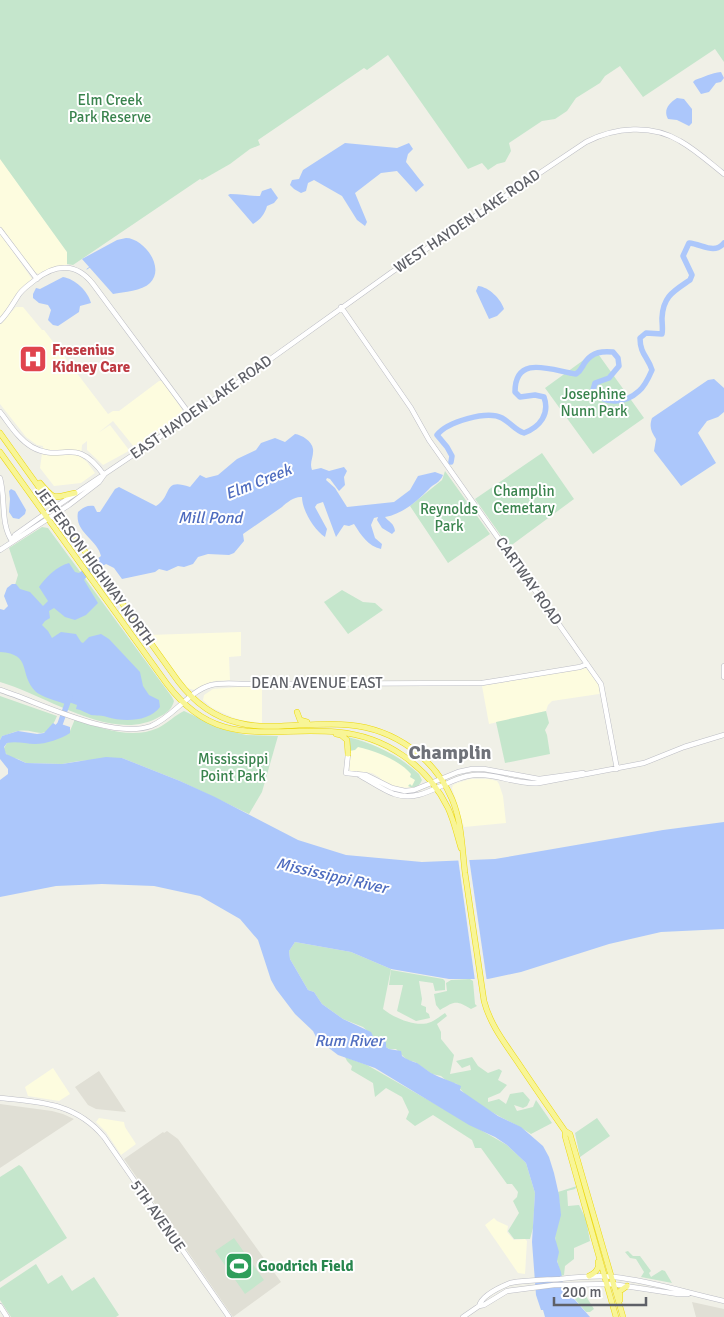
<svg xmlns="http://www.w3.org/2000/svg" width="724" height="1317" viewBox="0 0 724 1317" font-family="Signika,sans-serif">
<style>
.commercial{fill:#fdfcdf}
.education{fill:#e0dfd5}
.green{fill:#c5e6cc}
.water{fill:#acc7fb}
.pier{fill:#f0f0e7}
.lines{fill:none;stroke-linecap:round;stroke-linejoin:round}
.stream{stroke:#acc7fb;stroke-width:1}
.river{stroke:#acc7fb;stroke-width:5.5}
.secondary-casing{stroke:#bcbdc4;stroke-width:5.5}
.highway-casing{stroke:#ecd80b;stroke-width:6}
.secondary{stroke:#fff;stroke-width:4.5}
.highway{stroke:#f8f596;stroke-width:5}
.labels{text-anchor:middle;stroke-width:4;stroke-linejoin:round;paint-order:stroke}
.park-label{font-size:15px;fill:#39834d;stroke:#fff}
.street-label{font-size:15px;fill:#5e6067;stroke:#fff}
.health-label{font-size:15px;font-weight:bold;fill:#be3a42;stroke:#fff;text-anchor:start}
.leisure-label{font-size:15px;font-weight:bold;fill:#27864d;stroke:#fff;text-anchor:start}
.water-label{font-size:16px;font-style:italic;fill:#4e6cbf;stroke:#fff}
.district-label{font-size:20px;font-weight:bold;fill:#6f7279;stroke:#fff}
</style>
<rect width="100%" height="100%" fill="#f0f0e7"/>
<path class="commercial" d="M0,109L4,164L67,252V266H56L40,274L35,273L0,226Z
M0,233L32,279L17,294L7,312L0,319Z
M16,307H23L42,330H44L108,414L113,411H119L159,381H163L185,414L136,448L134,447L113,421L98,433L110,425L129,450L127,452L103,465L87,450V441L82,445L81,457L87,462L95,473L81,483L54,486L40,468L43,446L37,445L26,437L0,404V324Z
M241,632V656L229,657L230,680L214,681L194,690L187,688L148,635Z
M586,668L599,685L601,690L599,694L552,701L548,705L546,711L489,724L482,686Z
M262,685V723L245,721L234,718L212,708L203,700L204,695L213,689Z
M348,737L373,744L388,751L419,774L422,780L421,783L412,788L397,787L384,782L379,777L372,773L351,771L349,768L350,745Z
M470,779H489L497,781L499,784L503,796L506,823L464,827L452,788L453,785L457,783Z
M53,1068L70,1094L59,1101L28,1096L25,1087Z
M99,1118L124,1122L125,1127L136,1144L121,1155L106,1132L96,1122Z
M494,1218L497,1221L508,1226L507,1232L514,1240L525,1239L527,1241L525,1274L518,1273L485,1225Z"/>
<path class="education" d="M99,1071L126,1112L96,1109L88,1105L75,1087Z
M0,1104L52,1111L63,1114L74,1119L0,1168Z
M167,1131L178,1139L281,1282L233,1317L124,1159L163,1132L164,1133Z
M692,1302L724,1309V1317H696Z"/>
<path class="green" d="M0,0H724V62L715,49L643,97L620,66L605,76L600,83L576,98L567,111L555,119L542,121L509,143L511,151L505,162L497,164L488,170L482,163L468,169L388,55L367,70L364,68L258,140L260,145L250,149L230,164L202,180L200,179L73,265L67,264V252L0,159Z
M596,351L644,418L593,454L545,388Z
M542,453L574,499L509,547L475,499Z
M445,471L490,534L448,563L410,506L442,480Z
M42,527L48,528L172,697L174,701C172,709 167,713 159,717C113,744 46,695 0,682V635L18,575L9,548Z
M342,590L363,602L375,603L383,610L348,634L324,602Z
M0,696L57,716C45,744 38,728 18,731C13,732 7,735 2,736L0,740Z
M184,711L225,730L246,735L278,736L262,792L249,814L180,781L122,758L79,761L62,764L26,763L18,759L9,757L3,750L7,743L13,741L40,743L70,731L75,719C101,728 131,740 158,728C168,723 175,715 184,711Z
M546,711L549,723L545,730L547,735L550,754L505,763L496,722Z
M348,737C376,744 398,755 419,774L422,780C420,786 414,789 408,786L410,784L412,786L415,780L410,777L411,774C399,760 376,751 358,747L355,750L349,751L350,745Z
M295,942L351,952L391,969L383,1009C394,1018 417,1028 431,1022C436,1020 440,1016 445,1013L447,1016L437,1024L441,1032V1039L454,1055L450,1074L471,1070L470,1065L462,1068L456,1061L472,1057L478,1066L488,1073L499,1069L502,1071L498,1080L507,1085L500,1093L488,1098V1102L499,1099L506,1104L510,1094L523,1092L530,1100L527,1106L523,1108L514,1105L517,1111L533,1107L536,1100L552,1123L531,1134C513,1121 467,1104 457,1084L447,1081L441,1076L432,1074L415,1062L407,1060L396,1049H389L386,1047V1042L373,1036L363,1027L343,1019L322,1004L314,992L308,990L290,959L289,951Z
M391,970L443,979L445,981V990L435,991L433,983L419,981L422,999L421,1005L426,1007V1012L429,1014L430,1018L416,1021L397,1011L403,985H389Z
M470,979L473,981L475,1004L477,1006L471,1009C456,1000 455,1001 440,1010L436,1005L434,994L447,991L446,983L451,980Z
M345,1057L367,1065L507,1145L526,1163L535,1193L533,1228L530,1239H514L508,1231L519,1213L513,1201L517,1197L518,1192L512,1184H507L481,1148H475L472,1140L433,1115L415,1126L406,1119L409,1112L402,1097L386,1088L375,1097L373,1083L351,1070L352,1066L347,1061Z
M597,1118L610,1136L580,1157L575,1133Z
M19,1165L22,1167L67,1238L0,1282V1177Z
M577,1186L575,1189L567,1191L568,1206L579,1205L586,1219L590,1241L574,1248V1259L565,1266L564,1275L561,1276L557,1260L555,1236L560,1209L558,1192Z
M234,1238L264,1280L245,1294L215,1251Z
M628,1251L633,1256H640L651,1271L649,1273L651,1277L662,1270L665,1271L672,1283L641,1277L644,1272L636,1259L630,1258L625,1252Z
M36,1264L48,1284L62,1275L72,1291L94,1277L119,1315L116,1317H11L0,1300V1288Z
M577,1289H586L584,1293L594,1309L590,1312H586L574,1298L565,1291Z"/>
<path class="water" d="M721,72L724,78L721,82L716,83L709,92L701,94L693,82L695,80C704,77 711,73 721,72Z
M677,98L684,99L692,109V123L689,126L677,120L668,119C663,110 669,103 677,98Z
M345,143L397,148L409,143L413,149L408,154L406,162L424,185L416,192L397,171L381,173L355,193L367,222L365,226L357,220L342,196L314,180L308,183L306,191L301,193L294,189L290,185L292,180L299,179L303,170Z
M271,188L278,198L274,203L267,206C265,214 260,220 253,224L228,195L230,194C240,194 251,196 260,196L262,191Z
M126,238C143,238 166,267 150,283C142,291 124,292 113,294L82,259L117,240Z
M63,277C75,279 88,291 91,303L80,306L79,312L58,326L53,325L48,320L51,310L48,305L39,303L33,298V294L36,288L40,289Z
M478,286C489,287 501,299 504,309L497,316L489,319L476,291Z
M714,379L724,388V412L718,417L707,421L698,433L716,463L681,486L654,451L656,439C651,431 649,427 652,418L708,380Z
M295,434C302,435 312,441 313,449C314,457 309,462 312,470L321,468L329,471L344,467L347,471L344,477L345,485L339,491L330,479L327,478L326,480L335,488L347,507L394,502L410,490L418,476L435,472L443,475C440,483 433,484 429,489C417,501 403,514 385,517C389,522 394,523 395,531L392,534L382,528L377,520L378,517L374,518L371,525L375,538L382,544L381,549C368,546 361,535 354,524L349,526L344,525L336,537L323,502L317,504L315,507L327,529L325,537C314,530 302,510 302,497C295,496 287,502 282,507L243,534L244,541L234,553L229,555L208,554L198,557L193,564L184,567L178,566L167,571L159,569L155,572L122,579L114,568L106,564L90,573L84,580L98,603L86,615L75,620L65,617L54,608L49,611L50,618L45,621L42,625L48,631L52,638L61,632L76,634L81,642L83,643L89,637L101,634L109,639L140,672L143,686L149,695L159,700L160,707C149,722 123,722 107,717C103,715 96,716 91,715C86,713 82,710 76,709L77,705L66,701L65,704C57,701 42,697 36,692C18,674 33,654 0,652V609L4,610L8,606L4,596L7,588L12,584H16L20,589L30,592L43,606L48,601L39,587C45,578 57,566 69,563L75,572L79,573L101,556C98,540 74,532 78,512C83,508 86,505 94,506L97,512H100L115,489L119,487L156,506C173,496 162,477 190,487L200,475L206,478L218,475L237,459L256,450L261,443L275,438L285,442Z
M11,489L15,491L26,510L25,514L19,519L13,518L9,512L10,499L9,491Z
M53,723L56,725L58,723L70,727V733C61,739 46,744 35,744C26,744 17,741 7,743L4,747L6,754L26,763L62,764L106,757L122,758L180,781L215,797L298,840L346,855L422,862L495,859L663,830L724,822V929L661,932L609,944L521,972L488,979H449L391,969L351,952L295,942L289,951L290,959L308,990L314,992L322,1004L343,1019L371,1032L373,1036L386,1042V1047L389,1049L401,1051L402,1056C407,1060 412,1061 417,1063C422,1066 426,1070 431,1073C440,1078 451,1081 461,1086L460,1090L498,1116L521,1127L543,1146L549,1157L554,1173L559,1195L561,1215L555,1238L559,1252L557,1261L561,1272L564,1291L575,1300L590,1317H545L543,1310H541L536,1295L532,1242L535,1193L526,1163L507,1145L495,1137L469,1125L375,1068L338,1055L317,1039L313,1031L295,1014L276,989L271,980L258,940L240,919L200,896L154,886L102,884L56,886L0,897V780L8,774V769L0,759V740L2,736L18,731L37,734L44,733Z"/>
<path class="pier" d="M458,858H469L487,982L475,981Z"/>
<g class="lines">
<path class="stream" d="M87,269L90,267"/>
<path class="river" d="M451,462L452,456L447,447L437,435C447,422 487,410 502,418C511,423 515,430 524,433C540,427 550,414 544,397L535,395L520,397L515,392C515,353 553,371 576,374C582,370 582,366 586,361C593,352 602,351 613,352L618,358L619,366L609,378L595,383L593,390C604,406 626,403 639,391C645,386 649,377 652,370C648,357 640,354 640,338L646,333L662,334C663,329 662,324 662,318C663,296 674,291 690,280L692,275L683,256L689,243C702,244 714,255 724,243
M56,729L60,724L70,696"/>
<g class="secondary-casing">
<path id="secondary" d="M0,230L37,279
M341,307L411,408L429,440L601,684L617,769
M0,321C8,313 12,305 18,296C22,289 29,285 35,280C55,264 76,262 93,284L191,416
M0,412C9,423 18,439 32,447C62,464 75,434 104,475
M0,478C6,499 0,523 12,541
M12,541L15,535L39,518L191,416L392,272L586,142C615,127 652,124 680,141C696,150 710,163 724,174
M0,550L69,505L99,482L104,475
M724,666V677
M0,690C39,702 111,740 151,726C173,717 189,691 211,685C223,682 237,684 249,684L482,683L580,667L587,664
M348,754L346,773L366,775L392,788L405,791L414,790L458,772L472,769H484L539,779L583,773
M357,774C369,780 381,789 394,794C424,804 446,777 474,775C496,773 516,785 539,783L644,763L684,747L724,735
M0,1098C41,1102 76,1103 104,1137L229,1317
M0,1306L7,1317
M479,1306C482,1295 500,1287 510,1283C526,1280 543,1280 560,1279C578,1277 596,1275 614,1277C652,1281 687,1293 724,1301
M463,1317L479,1306L484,1305L507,1291L554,1285L612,1284L678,1294H688"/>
</g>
<g class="highway-casing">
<path id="highway" d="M0,433L178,681C193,701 213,717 239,723C258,728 279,726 299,725C316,725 332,723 349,725C394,729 434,757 452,799C462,823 462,848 465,873C471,916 478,958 484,1001C490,1024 504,1042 517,1061C533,1085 549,1108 565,1131L570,1134L623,1317
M0,452L167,684C217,751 269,726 337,732C385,736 427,765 448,808C454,821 457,835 461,848
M40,483C56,502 54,497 75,493
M297,712L300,720L307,722
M336,734L341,735L347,740L348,754
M565,1131V1136L616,1317
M589,1276C595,1273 600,1269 598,1262
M620,1300V1291L627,1286"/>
</g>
<use href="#secondary" class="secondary"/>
<use href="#highway" class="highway"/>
</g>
<defs>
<g id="hospital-square" transform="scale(1.4375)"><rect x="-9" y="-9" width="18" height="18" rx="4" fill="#e0444e" stroke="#fff"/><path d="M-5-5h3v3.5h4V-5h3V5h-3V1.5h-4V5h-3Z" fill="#fff"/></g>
<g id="stadium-square" transform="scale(1.4375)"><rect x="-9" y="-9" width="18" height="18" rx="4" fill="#2e9e5b" stroke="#fff"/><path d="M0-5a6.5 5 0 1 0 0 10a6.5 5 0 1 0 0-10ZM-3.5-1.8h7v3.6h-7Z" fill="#fff"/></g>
</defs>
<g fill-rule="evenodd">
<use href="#hospital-square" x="33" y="359"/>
<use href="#stadium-square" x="239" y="1266"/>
</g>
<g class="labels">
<g class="park-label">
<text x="110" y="105">Elm Creek<tspan x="110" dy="17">Park Reserve</tspan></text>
<text x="594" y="399">Josephine<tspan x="594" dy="17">Nunn Park</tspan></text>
<text x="524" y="496">Champlin<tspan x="524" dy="17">Cemetary</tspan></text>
<text x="449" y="514">Reynolds<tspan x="449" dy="17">Park</tspan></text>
<text x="233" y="764">Mississippi<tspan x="233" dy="17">Point Park</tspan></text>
</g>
<g class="street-label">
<text transform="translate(467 221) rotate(-34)" y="5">WEST HAYDEN LAKE ROAD</text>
<text transform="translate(201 407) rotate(-35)" y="5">EAST HAYDEN LAKE ROAD</text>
<text transform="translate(95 566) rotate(54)" y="5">JEFFERSON HIGHWAY NORTH</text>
<text transform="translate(529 581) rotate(55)" y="5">CARTWAY ROAD</text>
<text x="317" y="688">DEAN AVENUE EAST</text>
<text transform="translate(158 1216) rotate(55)" y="5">5TH AVENUE</text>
</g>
<g class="health-label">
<text x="52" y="355">Fresenius<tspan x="52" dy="17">Kidney Care</tspan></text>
</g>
<g class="leisure-label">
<text x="258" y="1271">Goodrich Field</text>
</g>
<g class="water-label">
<text transform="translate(258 481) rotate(-22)" y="6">Elm Creek</text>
<text x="210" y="523">Mill Pond</text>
<text transform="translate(332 875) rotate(13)" y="6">Mississippi River</text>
<text x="349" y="1046">Rum River</text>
</g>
<g class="district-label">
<text x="450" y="759">Champlin</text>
</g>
</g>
<path d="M554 1297v8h92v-8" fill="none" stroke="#5e6067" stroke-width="2.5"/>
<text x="562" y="1297" font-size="15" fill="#5e6067" stroke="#ffffff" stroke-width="4" paint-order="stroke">200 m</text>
</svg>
